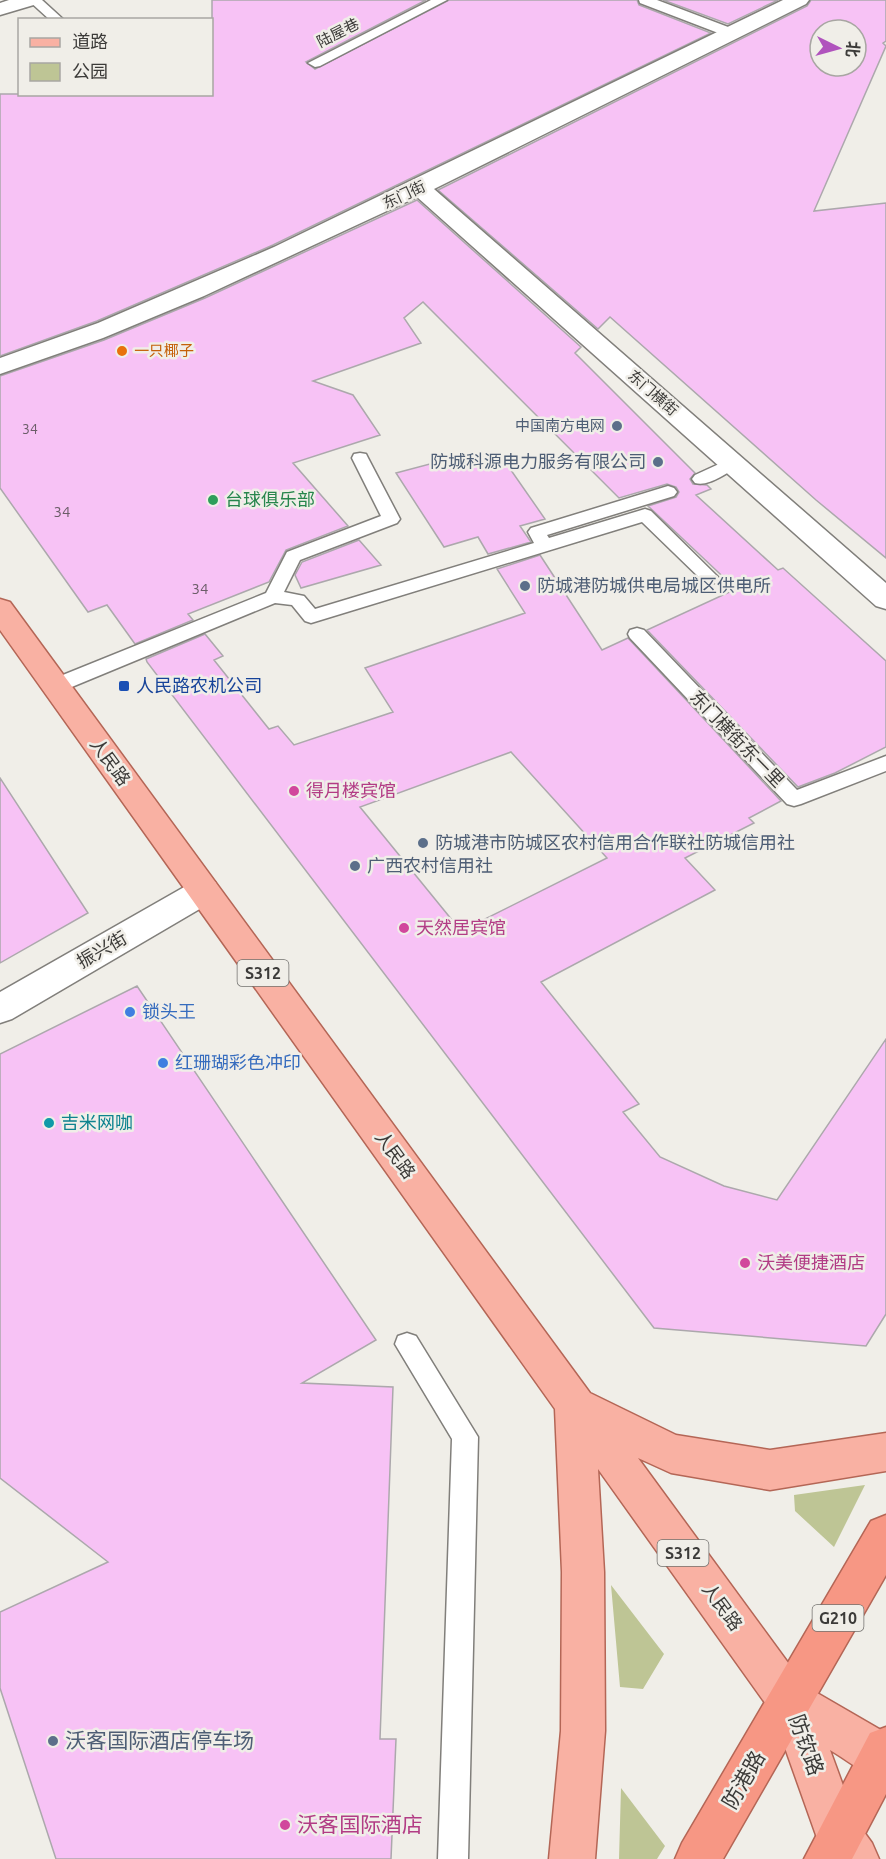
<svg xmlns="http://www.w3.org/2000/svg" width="886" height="1859" viewBox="0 0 886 1859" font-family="Ubuntu,'Noto Sans SC',sans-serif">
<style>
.green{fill:#bec595}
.building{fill:#f7c2f5;stroke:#aca8ac;stroke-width:1.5;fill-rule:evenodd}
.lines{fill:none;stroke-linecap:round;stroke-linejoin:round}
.service-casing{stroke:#817f7b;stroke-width:3}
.minor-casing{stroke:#817f7b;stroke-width:3}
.primary-casing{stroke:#b46656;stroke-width:3}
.trunk-casing{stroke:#b46656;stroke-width:3}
.service{fill:#fff;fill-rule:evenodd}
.minor{fill:#fff;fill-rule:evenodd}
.primary{fill:#f9b1a3;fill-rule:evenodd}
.trunk{fill:#f79784;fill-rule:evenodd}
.food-dot{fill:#e8710a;stroke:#f0eee8;stroke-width:2}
.service-dot{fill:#5c6f8a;stroke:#f0eee8;stroke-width:2}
.leisure-dot{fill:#2e9e5b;stroke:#f0eee8;stroke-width:2}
.transit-dot{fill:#1a4fb4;stroke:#f0eee8;stroke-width:2}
.hotel-dot{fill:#d1479c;stroke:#f0eee8;stroke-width:2}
.shop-dot{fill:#3f7fe0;stroke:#f0eee8;stroke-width:2}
.culture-dot{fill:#0f9aa8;stroke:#f0eee8;stroke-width:2}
.labels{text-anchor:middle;stroke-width:5;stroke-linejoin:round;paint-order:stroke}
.far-number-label{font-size:14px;fill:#6b5d68}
.far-street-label{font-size:15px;fill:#3c3b39;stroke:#f0eee8}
.far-food-label{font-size:15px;fill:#c56008;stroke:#f0eee8;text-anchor:start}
.far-service-label{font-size:15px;fill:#4e5e75;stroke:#f0eee8;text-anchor:end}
.number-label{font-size:15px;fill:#6b5d68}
.shield{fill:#f0eee8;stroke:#72716e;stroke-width:1.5}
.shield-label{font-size:16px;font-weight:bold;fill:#3c3b39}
.service-label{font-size:18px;fill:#4e5e75;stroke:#f0eee8;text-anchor:start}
.leisure-label{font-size:18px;fill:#27864d;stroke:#f0eee8;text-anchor:start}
.transit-label{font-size:18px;fill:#164399;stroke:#f0eee8;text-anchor:start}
.street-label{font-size:18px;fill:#3c3b39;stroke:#f0eee8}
.hotel-label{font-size:18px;fill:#b23c85;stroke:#f0eee8;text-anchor:start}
.shop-label{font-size:18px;fill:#366cbe;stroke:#f0eee8;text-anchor:start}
.culture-label{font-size:18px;fill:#0d838f;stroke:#f0eee8;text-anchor:start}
.near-service-label{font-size:21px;fill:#4e5e75;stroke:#f0eee8;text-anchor:start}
.near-street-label{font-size:21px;fill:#3c3b39;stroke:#f0eee8}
.near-hotel-label{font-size:21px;fill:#b23c85;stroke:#f0eee8;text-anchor:start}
</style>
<rect width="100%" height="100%" fill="#f0eee8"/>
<path class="green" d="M865,1485L834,1547L795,1511L794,1495Z
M611,1585L664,1654L643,1689L620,1687Z
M621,1788L665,1846L657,1859H619Z"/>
<path class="building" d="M212,0H426L306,62L315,69L449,0H637L639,5L711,33L273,245L97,321L0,356V94H212Z
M663,0H778L728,24Z
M811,0H886V41L883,43L886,46L814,211L886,203V558L816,500L610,317L598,329L438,190L807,6ZM820,30H856V66H820Z
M417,200L581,347L575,353L695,473L690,479L693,484L707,485L711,489L696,495L778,570L783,568L886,661V747L835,773L798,787L647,630L736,589L648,506L676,497L679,492L676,487L667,484L619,498L423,302L404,318L421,343L313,381L353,395L380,435L293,463L348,526L286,550L269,582L188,614L193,620L135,644L107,605L88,612L0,488V376L104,340L205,298Z
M499,453L545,519L520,526L531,542L488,554L478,537L444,547L396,473L441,461L446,467Z
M359,540L381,565L301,588L295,575L302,562Z
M540,555L602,650L628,638L781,801L749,818L754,823L685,858L715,890L541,982L639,1104L623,1112L660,1157L724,1186L777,1200L886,1039V1314L866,1346L654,1328L147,662L146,659L205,634L223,656L214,660L269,729L278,726L294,745L393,712L365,668L525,613L497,569ZM511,752L607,858L461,931L360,807Z
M0,778L88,913L0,963Z
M137,986L376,1340L302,1383L393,1387L380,1739H396L391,1859H56L0,1688V1612L108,1562L0,1478V1054Z"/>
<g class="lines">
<g class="service-casing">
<path id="service" d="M28,0H42L64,20H50Z
M431,0H447L320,66L315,67L308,63Z
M639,0H657L736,30L738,33L736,36H726L640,3Z
M360,453L366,454L368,458L400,519L397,523L300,560L284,592L304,596L315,609L534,543L528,532L531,528L668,486L674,488L677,492L674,496L547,535L549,538L645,509L651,511L720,579L717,583H705L642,522L311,623L305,621L292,605L275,603L62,691L55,693L48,691L46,686L48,681L266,593L287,552L381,516L352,458L354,454Z
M732,458L738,459L740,463L738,467C726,473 709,487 695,483L692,479L695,475Z
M637,628L644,630L797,790L886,756V771L801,804L794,806L787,804L630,638L628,634L630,630Z
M407,1333L416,1336L478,1437L468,1859H438L452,1439L395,1344L398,1336Z"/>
</g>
<g class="minor-casing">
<path id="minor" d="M9,0H40L37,4L0,15V3Z
M783,0H809L806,4L434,189L886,583V609L876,606L417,197L204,296L103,338L0,374V358L98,323L274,247Z
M204,878L215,882L220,891L215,900L12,1019L0,1023V992L193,882Z"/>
</g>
<g class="primary-casing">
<path id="primary" d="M0,599L10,602L590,1393L676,1435L770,1450L886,1433V1471L770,1490L671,1473L638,1458L805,1686L886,1733V1784C866,1776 849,1761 830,1750L856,1821L872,1843L879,1859H828L816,1835L773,1714L598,1469L604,1572L605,1731L595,1859H549L561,1731L562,1572L555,1409L0,630Z"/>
</g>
<g class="trunk-casing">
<path id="trunk" d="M886,1515V1575L723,1859H675L682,1843L871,1521Z
M886,1727V1794L852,1859H804L870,1733Z"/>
</g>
<use href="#service" class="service"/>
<use href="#minor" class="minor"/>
<use href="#primary" class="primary"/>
<use href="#trunk" class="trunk"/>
</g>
<circle class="food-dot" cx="122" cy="351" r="6"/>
<g class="service-dot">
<circle cx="617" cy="426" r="6"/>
<circle cx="658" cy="462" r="6"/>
<circle cx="525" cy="586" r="6"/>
<circle cx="423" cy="843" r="6"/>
<circle cx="355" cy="866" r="6"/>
<circle cx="53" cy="1741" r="6"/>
</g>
<circle class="leisure-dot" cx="213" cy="500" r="6"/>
<rect class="transit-dot" x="118" y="680" width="12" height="12" rx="3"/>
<g class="hotel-dot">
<circle cx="294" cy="791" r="6"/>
<circle cx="404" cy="928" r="6"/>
<circle cx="745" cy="1263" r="6"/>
<circle cx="285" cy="1825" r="6"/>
</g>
<g class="shop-dot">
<circle cx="130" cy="1012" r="6"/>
<circle cx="163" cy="1063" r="6"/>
</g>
<circle class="culture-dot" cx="49" cy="1123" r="6"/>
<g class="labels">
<g class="far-number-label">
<text x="30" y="434">34</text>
</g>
<g class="far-street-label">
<text transform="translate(338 33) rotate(-27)" y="5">陆屋巷</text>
<text transform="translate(404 195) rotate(-25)" y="5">东门街</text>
<text transform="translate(653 393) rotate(41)" y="5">东门横街</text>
</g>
<g class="far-food-label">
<text x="134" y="356">一只椰子</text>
</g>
<g class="far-service-label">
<text x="605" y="431">中国南方电网</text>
</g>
<g class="number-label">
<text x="62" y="517">34</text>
<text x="200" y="594">34</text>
</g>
<g class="shield">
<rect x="237.5" y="960" width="51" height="26" rx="4.5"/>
<rect x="657.5" y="1540" width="51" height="26" rx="4.5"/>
<rect x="812.5" y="1605" width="51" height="26" rx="4.5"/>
</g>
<g class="shield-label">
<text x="263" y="979">S312</text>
<text x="683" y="1559">S312</text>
<text x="838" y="1624">G210</text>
</g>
<g class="service-label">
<text x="646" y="468" text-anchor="end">防城科源电力服务有限公司</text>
<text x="537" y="592">防城港防城供电局城区供电所</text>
<text x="435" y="849">防城港市防城区农村信用合作联社防城信用社</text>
<text x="367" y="872">广西农村信用社</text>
</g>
<g class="leisure-label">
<text x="225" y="506">台球俱乐部</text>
</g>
<g class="transit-label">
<text x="136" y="692">人民路农机公司</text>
</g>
<g class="street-label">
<text transform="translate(737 739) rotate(46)" y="6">东门横街东一里</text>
<text transform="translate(110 762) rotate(54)" y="6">人民路</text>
<text transform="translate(102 950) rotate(-30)" y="6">振兴街</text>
<text transform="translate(395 1155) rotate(54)" y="6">人民路</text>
<text transform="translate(722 1607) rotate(54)" y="6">人民路</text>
</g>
<g class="hotel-label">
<text x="306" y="797">得月楼宾馆</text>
<text x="416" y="934">天然居宾馆</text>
<text x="757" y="1269">沃美便捷酒店</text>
</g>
<g class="shop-label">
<text x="142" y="1018">锁头王</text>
<text x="175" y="1069">红珊瑚彩色冲印</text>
</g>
<g class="culture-label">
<text x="61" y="1129">吉米网咖</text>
</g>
<g class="near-service-label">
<text x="65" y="1748">沃客国际酒店停车场</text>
</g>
<g class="near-street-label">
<text transform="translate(806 1745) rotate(70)" y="7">防钦路</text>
<text transform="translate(744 1780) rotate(-60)" y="7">防港路</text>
</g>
<g class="near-hotel-label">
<text x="297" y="1832">沃客国际酒店</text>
</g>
</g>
<rect x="18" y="18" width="195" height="78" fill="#f0eee8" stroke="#a8a6a2" stroke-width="1.5"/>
<rect x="30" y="38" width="30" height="9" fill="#f9b1a3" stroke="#a8a6a2" stroke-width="1.5"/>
<text x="72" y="48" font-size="18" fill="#3c3b39">道路</text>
<rect x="30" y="63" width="30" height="18" fill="#bec595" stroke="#a8a6a2" stroke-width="1.5"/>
<text x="72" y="78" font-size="18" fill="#3c3b39">公园</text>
<g transform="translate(838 48) rotate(95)"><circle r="28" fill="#f0eee8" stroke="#a8a6a2" stroke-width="1.5"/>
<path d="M0-4.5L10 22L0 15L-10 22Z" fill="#b053bd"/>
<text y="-9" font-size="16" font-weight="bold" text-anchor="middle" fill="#3c3b39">北</text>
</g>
</svg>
